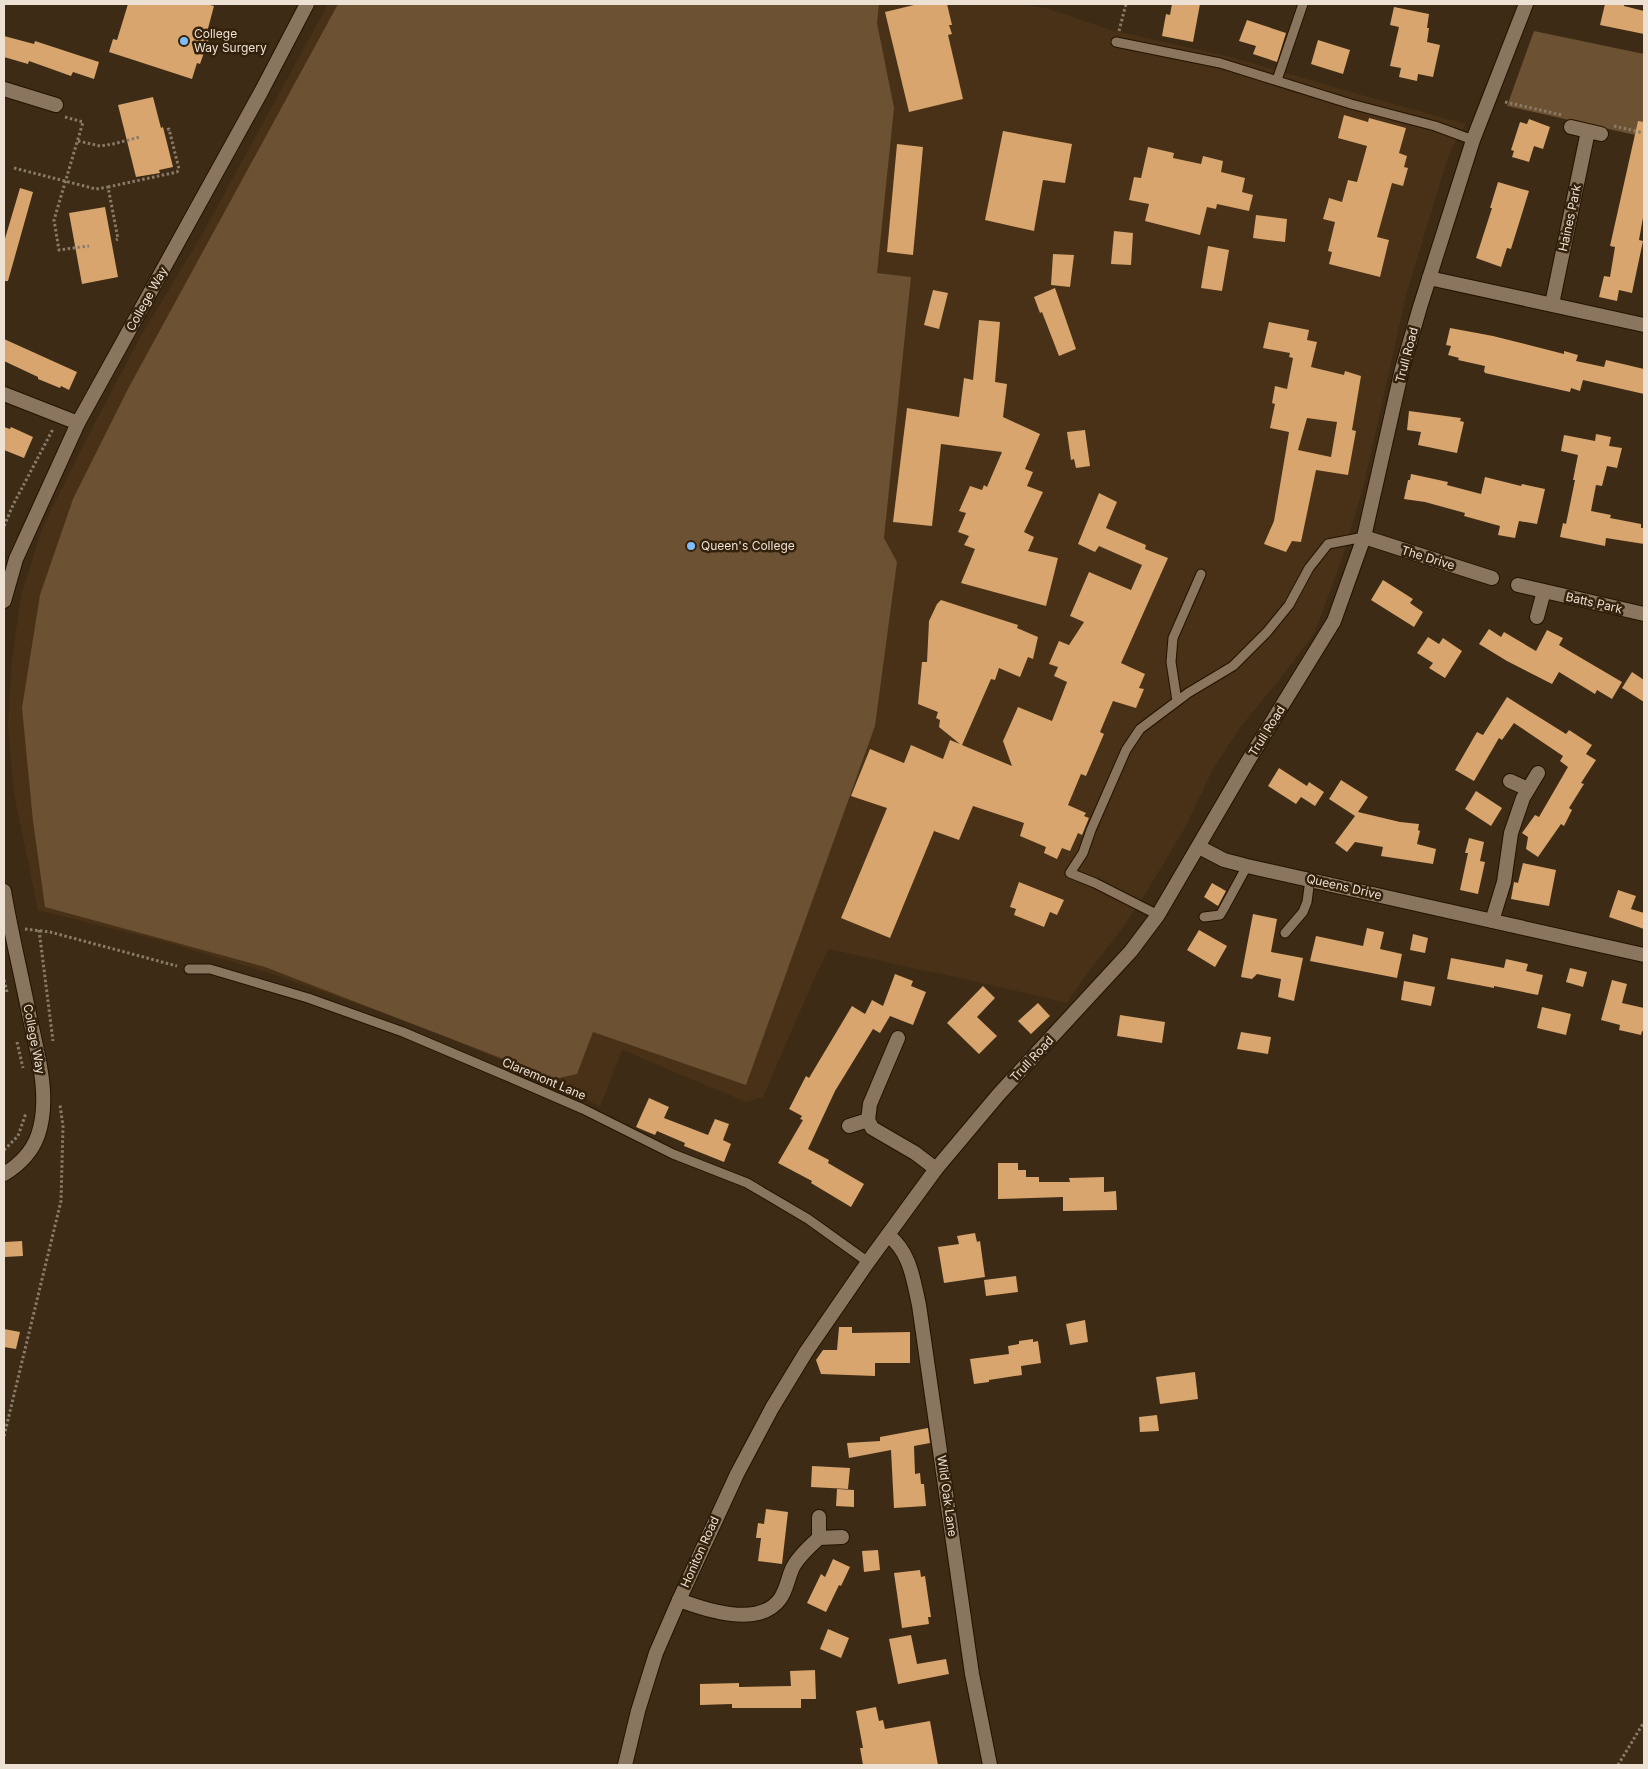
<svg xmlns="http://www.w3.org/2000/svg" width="1648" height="1769" viewBox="0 0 1648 1769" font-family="Inter,sans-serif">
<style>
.built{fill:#483116}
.green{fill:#6c5132}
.building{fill:#d7a56d;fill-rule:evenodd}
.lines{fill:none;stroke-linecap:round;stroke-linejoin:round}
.service-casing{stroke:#231301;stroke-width:11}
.minor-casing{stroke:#231301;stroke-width:16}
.tertiary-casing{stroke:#231301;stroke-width:16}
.path{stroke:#8a7b69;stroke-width:3;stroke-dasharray:2.5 2.5;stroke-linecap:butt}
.service{stroke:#8a755e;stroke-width:9}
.minor{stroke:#8a755e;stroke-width:14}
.tertiary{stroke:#8a755e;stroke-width:14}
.poi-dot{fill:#7fbdf9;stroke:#33210c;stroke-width:2}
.labels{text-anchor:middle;stroke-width:5;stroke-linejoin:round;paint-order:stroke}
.poi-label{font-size:12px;fill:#ede1d4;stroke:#33210c;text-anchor:start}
.street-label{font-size:12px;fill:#ede1d4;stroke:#33210c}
</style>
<rect width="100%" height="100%" fill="#3d2b16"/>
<path class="built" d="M328,4H1022L1049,9L1111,30L1231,57L1372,98L1466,124L1451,150L1446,164L1406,295L1365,480L1342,559L1315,632L1276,684L1242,725L1213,769L1186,826L1146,893L1121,930L1083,979L1067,1003L947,975L921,970L829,949L815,977L763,1097L746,1102L622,1050L600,1107L564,1087L423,1027L266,972L162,941L38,910L14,794L8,727L12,658L21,595L43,526L87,438L139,339L200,238Z"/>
<path class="green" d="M338,4H879L877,23L894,108L877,273L911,277L884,538L897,562L875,726L746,1085L593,1032L577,1074L555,1079L265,967L45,907L33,821L22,708L40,595L73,499L129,387Z
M1534,31L1644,54V137L1507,106Z"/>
<path class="building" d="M128,4H206L214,6L206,36L209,38L200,64L197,63L192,79L109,52L113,39L117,40Z
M918,4H947L952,25H949L952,34L948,35L963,99L909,112L885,12Z
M1172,4H1200L1193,42L1162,36L1166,14L1170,15Z
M1605,4H1624V6L1644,11V34L1600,25Z
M1394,7L1429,14L1427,28H1429L1427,42L1440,45L1433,77L1418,74L1417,81L1399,77L1401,68L1390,66L1399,27L1390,25Z
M1247,20L1286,33L1277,62L1253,54L1256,46L1239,41Z
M4,36L34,44L35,41L99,62L94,79L73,72L71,76L29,61L28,64L4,57Z
M1318,40L1350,50L1343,74L1311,64Z
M153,97L161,128L163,127L173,167L159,170L160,173L136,177L118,105Z
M1344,115L1368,122L1369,118L1406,128L1399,153L1407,156L1404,167L1408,168L1403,186L1392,183L1377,237L1389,240L1380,277L1329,264L1332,252L1328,251L1335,222L1323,219L1329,198L1342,202L1348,180L1357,182L1367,146L1338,138Z
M1529,119L1550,127L1543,149L1534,146L1529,162L1512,157L1514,151L1511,150L1520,122L1527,124Z
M1638,121L1644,122V212L1639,240L1643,241L1632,293L1619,290L1617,301L1599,297L1604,276L1610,277L1615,247L1610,246Z
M1003,131L1072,144L1065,183L1043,180L1034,231L985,220Z
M897,144L923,147L913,255L887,252Z
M1148,147L1174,153L1173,158L1201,164L1203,156L1223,161L1221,172L1245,178L1242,192L1253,195L1249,211L1217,204L1216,209L1207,207L1200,235L1145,221L1149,204L1129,200L1134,177L1141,178Z
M1498,182L1529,191L1511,249L1507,248L1501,267L1476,258L1492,208H1490Z
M20,188L33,192L8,281H4V242Z
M105,207L118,277L82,284L69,213Z
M1256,215L1287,219L1285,242L1253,238Z
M1114,231L1133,233L1131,265L1111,264Z
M1208,246L1229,250L1222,291L1201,288Z
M1053,254L1074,255L1070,287L1051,285Z
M1055,288L1076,349L1059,356L1042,312L1040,313L1034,297Z
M933,290L948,293L939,329L924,325Z
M979,320L1000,322L995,382L1007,384L1003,417L1040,434L1025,469L1033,472L1027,486L1043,492L1024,532L1034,537L1028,551L1058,558L1046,606L961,583L975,549L964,545L969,536L958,532L966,513L959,511L970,486L982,490L984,485L987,487L1002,452L941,444L932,526L893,522L907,408L959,417L964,378L973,380Z
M1269,322L1309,330L1307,340L1317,342L1311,367L1344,375L1345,371L1361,376L1352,430L1356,431L1348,475L1316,470L1301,542L1292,541L1286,552L1264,544L1274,521L1289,432L1270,428L1275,404L1272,403L1275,386L1287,389L1293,358L1289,357L1290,353L1263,348ZM1307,418L1337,422L1331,457L1298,450Z
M1450,328L1493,336L1564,354V351L1578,355L1576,361L1604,367L1606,360L1644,369V394L1583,380L1580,391L1571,388L1570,392L1485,373L1484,371L1485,366L1458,360L1459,358L1448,355L1451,346L1446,345Z
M4,339L77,372L69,390L61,386L60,388L38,379V377L4,361Z
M1409,411L1461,418L1460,421L1464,422L1457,453L1418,445L1421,432L1407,430Z
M4,427L10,429L11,427L33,437L24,458L4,450Z
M1085,430L1090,466L1076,468L1074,459L1071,460L1067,432Z
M1596,434L1611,437L1609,446L1622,448L1617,468L1607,466L1602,486L1596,485L1591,511L1611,515L1610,518L1641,524V528H1644V544L1606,538L1605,546L1560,537L1563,523L1566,524L1575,480H1573L1578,455L1561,451L1564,435L1595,441Z
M1411,474L1448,482L1447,485L1481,494L1485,477L1521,486L1522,484L1545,489L1537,524L1519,521L1515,538L1498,535L1500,526L1464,516L1465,513L1425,502L1404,499L1408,480H1410Z
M1099,493L1117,502L1106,528L1146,545L1145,549L1168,558L1121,663L1145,674L1139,688L1144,689L1136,708L1113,701L1100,732L1104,734L1086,776L1081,774L1068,805L1086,813L1084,816L1089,818L1082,835L1078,833L1070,851L1062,848L1057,859L1044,853L1046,847L1020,836L1024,823L973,806L959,840L934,831L890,938L841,918L887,808L851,796L870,749L904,763L911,745L943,759L950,740L960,744L939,727L940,720L936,718L938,712L918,704L922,662H927L929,621L937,604L941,600L1018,625L1017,628L1038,637L1033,659L1028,657L1020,677L999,668L995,680L991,679L962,745L1012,766L1003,741L1018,707L1052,721L1067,682L1054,676L1058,667L1049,664L1059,641L1069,645L1084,622L1070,616L1089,572L1131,590L1142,565L1099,546L1095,552L1078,544Z
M1383,580L1413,599L1410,603L1423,612L1414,627L1371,600Z
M1489,629L1501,637L1504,632L1536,651L1547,630L1563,638L1559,645L1622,682L1612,699L1597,690L1595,694L1559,672L1552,684L1507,661L1479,644Z
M1428,637L1439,644L1443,638L1462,651L1445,678L1429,668L1433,663L1417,653Z
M1632,672L1644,680V702L1622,688Z
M1507,697L1566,734L1569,730L1592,745L1586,754L1596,760L1581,783L1584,784L1569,808L1572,810L1564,826L1561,824L1538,857L1526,849L1528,837L1522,833L1535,815L1539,817L1568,767L1560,761L1563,756L1514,723L1502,740L1499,738L1474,781L1455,770L1477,732L1483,735Z
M1279,768L1307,786L1309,782L1324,792L1315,806L1301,797L1296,804L1268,786Z
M1341,780L1368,797L1358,812L1400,822L1419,824L1418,830L1420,831L1417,844L1436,849L1433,864L1381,856L1383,847L1355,842L1347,852L1335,843L1355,816L1329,799Z
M1476,791L1502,808L1491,826L1465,809Z
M1469,838L1484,842L1480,861L1485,862L1478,894L1460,890L1468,853H1465Z
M1523,863L1556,870L1549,906L1511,899L1514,882L1518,883Z
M1019,882L1064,900L1057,915L1050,912L1044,927L1014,915L1016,909L1010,907Z
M1212,883L1226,891L1218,906L1204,897Z
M1618,890L1636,896L1631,909L1644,913V929L1609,917Z
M1253,914L1277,919L1271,952L1303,958L1294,1001L1278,997L1281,979L1257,974L1252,979L1241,977Z
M1367,928L1384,932L1380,949L1402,954L1397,978L1310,961L1316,936L1363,946Z
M1199,930L1227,946L1215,967L1187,950Z
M1413,934L1428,938L1425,953L1410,950Z
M1451,958L1504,968L1506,959L1528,964L1526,971L1543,975L1538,995L1494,986V988L1447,979Z
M1570,968L1587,972L1583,987L1566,982Z
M895,974L913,981L911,986L926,992L913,1025L890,1016L880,1033L873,1029L835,1091L808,1149L829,1160L828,1163L864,1184L851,1207L811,1183L812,1181L778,1163L803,1120L800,1119L802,1116L789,1109L806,1076L809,1078L852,1006L865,1014L872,1000L883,1006Z
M1612,980L1627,984L1622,1003L1644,1008V1032L1642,1031L1641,1035L1619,1030L1620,1025L1601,1020Z
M1404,981L1435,987L1431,1006L1401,1000Z
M983,986L995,998L977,1017L997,1036L979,1054L947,1023Z
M1038,1003L1050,1016L1031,1034L1018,1021Z
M1542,1007L1571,1014L1566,1035L1537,1028Z
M1120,1015L1165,1022L1162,1043L1117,1036Z
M1241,1032L1271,1037L1268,1054L1237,1049Z
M649,1098L669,1107L664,1118L708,1135L715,1119L729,1124L723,1140L731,1144L724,1162L684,1146L685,1143L657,1131L655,1135L636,1127Z
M998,1163H1018V1170H1026V1177H1039V1182H1070L1069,1178L1104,1177V1192L1116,1191L1117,1210L1063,1211V1197L998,1199Z
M975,1233L977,1242L980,1241L985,1277L944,1283L938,1247L959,1244L957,1236Z
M22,1241L23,1256L5,1257V1242Z
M1016,1276L1018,1292L986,1296L984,1280Z
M1085,1320L1088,1342L1070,1345L1066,1324Z
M839,1327H852V1333L910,1332V1363H875V1376L821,1374L816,1360L823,1350H837Z
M4,1329L20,1332L16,1349L4,1347Z
M1033,1339V1342L1038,1341L1041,1363L1021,1366L1022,1375L989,1380V1382L974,1384L970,1359L1009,1354L1008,1346L1019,1344V1341Z
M1195,1372L1198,1399L1160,1404L1156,1377Z
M1157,1415L1159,1431L1140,1432L1139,1417Z
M928,1428L930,1443L914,1446L915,1474L920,1473L921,1484H924L926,1506L894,1508L891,1450L849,1458L847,1443L880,1441V1437Z
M812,1466L850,1468L848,1489L811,1487Z
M837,1489L854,1490V1507L836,1506Z
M766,1509L788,1512L782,1564L758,1561L761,1538H756L758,1523L764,1524Z
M878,1550L880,1570L864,1572L862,1551Z
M833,1559L850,1567L841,1586L839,1585L826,1612L807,1603L821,1574L825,1577Z
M920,1570L921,1577L925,1576L931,1617H928L929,1624L902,1628L894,1573Z
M828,1629L849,1638L841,1658L820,1649Z
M911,1635L917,1664L946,1659L949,1674L898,1684L889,1639Z
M815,1670L816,1699H801V1708H732V1704L700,1705V1684L739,1683V1687L791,1686L790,1671Z
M876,1707L879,1721L883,1720L885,1729L930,1721L938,1765H863L860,1748H863L856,1711Z"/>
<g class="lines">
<g class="service-casing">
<path id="service" d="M1116,42L1220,63L1351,104L1435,126L1473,140
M1277,80L1303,4
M1177,701L1171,662L1173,638L1201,574
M1158,915L1095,883L1070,873L1083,853L1091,830L1126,750L1140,729L1188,693L1233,666L1267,632L1289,605L1309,568L1328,544L1364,537
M1204,917L1220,915L1223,910L1247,866
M1285,933L1303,912L1307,902L1310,879
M189,969H210L308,998L403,1032L502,1074L583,1109L673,1154L747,1183L808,1219L868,1262"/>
</g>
<g class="minor-casing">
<path id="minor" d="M4,89L56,105
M1571,127L1601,134
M1429,278L1644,325
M1552,304L1588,131
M4,394L78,423
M1364,537L1492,578
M1518,585L1644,614
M4,601L16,559L78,423L261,92L307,4
M1537,617L1544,591
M1510,781L1528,789
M1199,847L1224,860L1247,866L1644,955
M4,891C11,933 21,973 29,1014C37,1052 51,1097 38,1135C32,1152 19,1165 4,1174
M1492,921L1504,882L1511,833L1523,798L1538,773
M898,1038L870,1104L868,1120L872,1128L915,1153L936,1169
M849,1126L868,1120
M888,1235C910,1252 913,1278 919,1305L972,1674L990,1765
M819,1538L842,1537
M679,1600C706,1610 759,1628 780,1599C787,1589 788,1577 793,1567C799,1556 810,1546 819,1538V1517"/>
</g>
<g class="tertiary-casing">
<path id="tertiary" d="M625,1765L638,1711L656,1653L679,1600L737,1474L772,1408L806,1352L868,1262L936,1169L999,1094L1131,951L1158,915L1248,761L1334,621L1364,537L1402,369L1420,307L1473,140L1526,4"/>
</g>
<path class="path" d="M1119,31L1126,4
M1505,102L1562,115
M65,117L83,122L54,220L59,250L89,246
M1614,126L1644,133
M78,141L100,146L113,144L140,137
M14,168L96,189L108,187L118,239L116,240
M108,187L177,172L179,169L169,129L167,130
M4,526L13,505L53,429
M25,929L50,932L177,966
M39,930L53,1041
M4,980L7,992
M17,1042L23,1068
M4,1150L18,1136L26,1113
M4,1436L61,1201L63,1126L60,1105
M1618,1765L1644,1722"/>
<use href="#service" class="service"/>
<use href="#minor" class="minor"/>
<use href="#tertiary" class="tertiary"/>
</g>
<g class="poi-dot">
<circle cx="184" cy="41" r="5"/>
<circle cx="691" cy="546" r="5"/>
</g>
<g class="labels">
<g class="poi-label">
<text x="194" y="38">College<tspan x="194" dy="14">Way Surgery</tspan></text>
<text x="701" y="550">Queen's College</text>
</g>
<g class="street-label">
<text transform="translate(1570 218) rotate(-78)" y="4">Haines Park</text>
<text transform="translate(147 299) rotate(-61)" y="4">College Way</text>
<text transform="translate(1407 355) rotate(-75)" y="4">Trull Road</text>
<text transform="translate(1428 558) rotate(17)" y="4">The Drive</text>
<text transform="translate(1594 603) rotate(13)" y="4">Batts Park</text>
<text transform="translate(1267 731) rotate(-58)" y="4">Trull Road</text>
<text transform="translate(1344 887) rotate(13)" y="4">Queens Drive</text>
<text transform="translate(34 1039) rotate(79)" y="4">College Way</text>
<text transform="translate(1032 1059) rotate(-47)" y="4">Trull Road</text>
<text transform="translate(544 1079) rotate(23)" y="4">Claremont Lane</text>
<text transform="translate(947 1496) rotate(82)" y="4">Wild Oak Lane</text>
<text transform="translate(700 1552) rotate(-66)" y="4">Honiton Road</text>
</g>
</g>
<rect width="1648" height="1769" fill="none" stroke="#ede1d4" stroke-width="10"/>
</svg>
